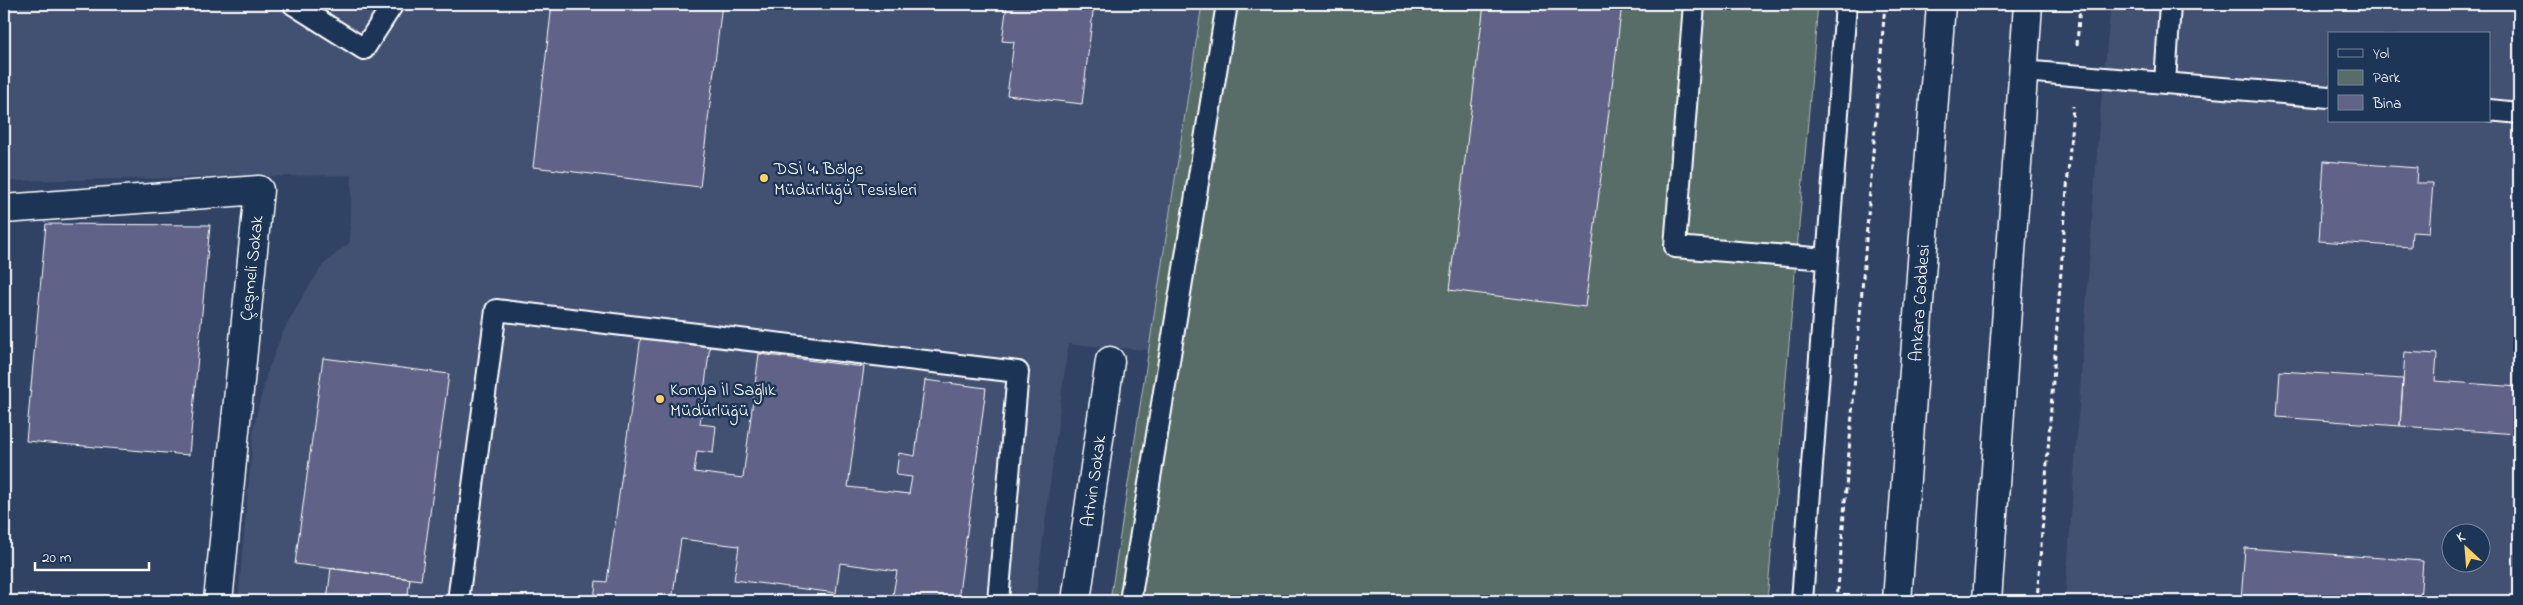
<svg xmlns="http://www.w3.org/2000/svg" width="2523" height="605" viewBox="0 0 2523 605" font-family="'Indie Flower',sans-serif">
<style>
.built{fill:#435172;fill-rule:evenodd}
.green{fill:#596d68;stroke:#acb6b4}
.building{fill:#616387;stroke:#fff}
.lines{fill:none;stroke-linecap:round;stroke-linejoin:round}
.lane-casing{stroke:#fff;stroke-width:24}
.street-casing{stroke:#fff;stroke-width:31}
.primary-casing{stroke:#fff;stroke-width:31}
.path{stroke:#fff;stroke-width:3;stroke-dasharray:5 4;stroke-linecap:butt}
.lane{stroke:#1d3557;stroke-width:20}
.street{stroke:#1d3557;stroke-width:28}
.primary{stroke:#1d3557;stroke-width:28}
.poi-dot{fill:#ffd166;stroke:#1d3557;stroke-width:2}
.labels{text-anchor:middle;stroke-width:5;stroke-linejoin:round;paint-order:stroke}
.poi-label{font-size:18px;fill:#fff;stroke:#1d3557;text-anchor:start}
.street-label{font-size:18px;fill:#fff;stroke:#1d3557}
</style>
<rect width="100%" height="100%" fill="#314365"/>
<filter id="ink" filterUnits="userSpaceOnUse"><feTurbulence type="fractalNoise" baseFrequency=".02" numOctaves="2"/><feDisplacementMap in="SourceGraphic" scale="10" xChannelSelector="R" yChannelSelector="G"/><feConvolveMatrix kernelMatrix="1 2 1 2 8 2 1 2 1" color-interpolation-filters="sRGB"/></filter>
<g filter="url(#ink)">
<path class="built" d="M4,4H1818L1767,601H1110L1149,350L1068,344L1035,601H238L254,425L267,373L283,332L303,296L323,265L350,242L352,175L4,181Z
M2111,4H2519V601H2065L2099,125ZM2329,34H2489V121H2329ZM2450,532H2480V562H2450Z"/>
<path class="green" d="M1202,4H1818L1767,601H1110Z"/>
<path class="building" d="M552,4H722L700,187L533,167Z
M1007,4H1094L1082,104L1007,95L1014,42L1002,41Z
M1484,4H1622L1585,307L1449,290Z
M2324,161L2417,168L2416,183H2433L2429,233L2412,232L2411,247L2319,241Z
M46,224L210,225L189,455L26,441Z
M641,336L710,345L700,424L716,426L713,453L697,451L694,472L743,478L759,354L864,367L848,487L909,494L912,477L896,475L899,453L915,456L925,380L986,388L958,601H892L897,571L840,563L836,593L734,580L739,546L681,539L672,601H594L596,581L607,582Z
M2405,352L2437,354L2435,381L2519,387L2517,434L2400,426Z
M323,358L449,374L421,580L295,564Z
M2280,371L2403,379L2400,426L2277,417Z
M2519,410V461H2516Z
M2245,548L2423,561L2420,601H2241Z
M331,568L410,579L407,601H327Z"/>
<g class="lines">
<g class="lane-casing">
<path id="lane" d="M293,4L364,49L393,4
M1694,4L1675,247L1827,259
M2023,71L2329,97
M2165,83L2170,4
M2489,110L2519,113
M458,601L496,310L1018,372L998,601
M1130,601L1227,4
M1802,601L1846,4"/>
</g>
<g class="street-casing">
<path id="street" d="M4,209L259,190L218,601
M1076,601L1110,361"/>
</g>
<g class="primary-casing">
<path id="primary" d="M1897,601L1941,4
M1987,601L2028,4"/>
</g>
<path class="path" d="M2077,45L2080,4
M1837,601L1885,4
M2037,601L2073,106"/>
<use href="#lane" class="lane"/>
<use href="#street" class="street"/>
<use href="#primary" class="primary"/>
</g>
</g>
<g class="poi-dot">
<circle cx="764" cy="178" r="5"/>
<circle cx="660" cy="399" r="5"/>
</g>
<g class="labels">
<g class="poi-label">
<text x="774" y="174">DSİ 4. Bölge<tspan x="774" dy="21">Müdürlüğü Tesisleri</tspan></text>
<text x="670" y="395">Konya İl Sağlık<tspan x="670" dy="21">Müdürlüğü</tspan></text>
</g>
<g class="street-label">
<text transform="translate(251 268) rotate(-84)" y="6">Çeşmeli Sokak</text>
<text transform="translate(1919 303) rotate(-86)" y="6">Ankara Caddesi</text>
<text transform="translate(1093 481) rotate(-82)" y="6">Artvin Sokak</text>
</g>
</g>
<rect width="2523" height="605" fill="none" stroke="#1d3557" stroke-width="20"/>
<rect x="10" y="10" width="2503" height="585" fill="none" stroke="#fff" stroke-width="2" filter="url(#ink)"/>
<rect x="2328" y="32" width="162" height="90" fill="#1d3557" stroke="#77869a"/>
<rect x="2338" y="49" width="25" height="8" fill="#1d3557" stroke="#77869a"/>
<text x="2373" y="58" font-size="15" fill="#ffffff">Yol</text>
<rect x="2338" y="70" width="25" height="15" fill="#596d68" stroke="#77869a"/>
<text x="2373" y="82" font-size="15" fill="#ffffff">Park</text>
<rect x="2338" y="95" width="25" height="15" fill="#616387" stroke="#77869a"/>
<text x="2373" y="108" font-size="15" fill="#ffffff">Bina</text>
<g transform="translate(2466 548) rotate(334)"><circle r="24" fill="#1d3557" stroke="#77869a"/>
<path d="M0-4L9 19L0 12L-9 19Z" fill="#ffd166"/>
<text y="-8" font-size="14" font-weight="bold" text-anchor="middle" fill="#ffffff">K</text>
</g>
<path d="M35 562v8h114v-8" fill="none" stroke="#ffffff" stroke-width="2.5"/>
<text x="42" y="562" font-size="15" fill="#ffffff" stroke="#1d3557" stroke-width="4" paint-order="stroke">20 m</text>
</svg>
